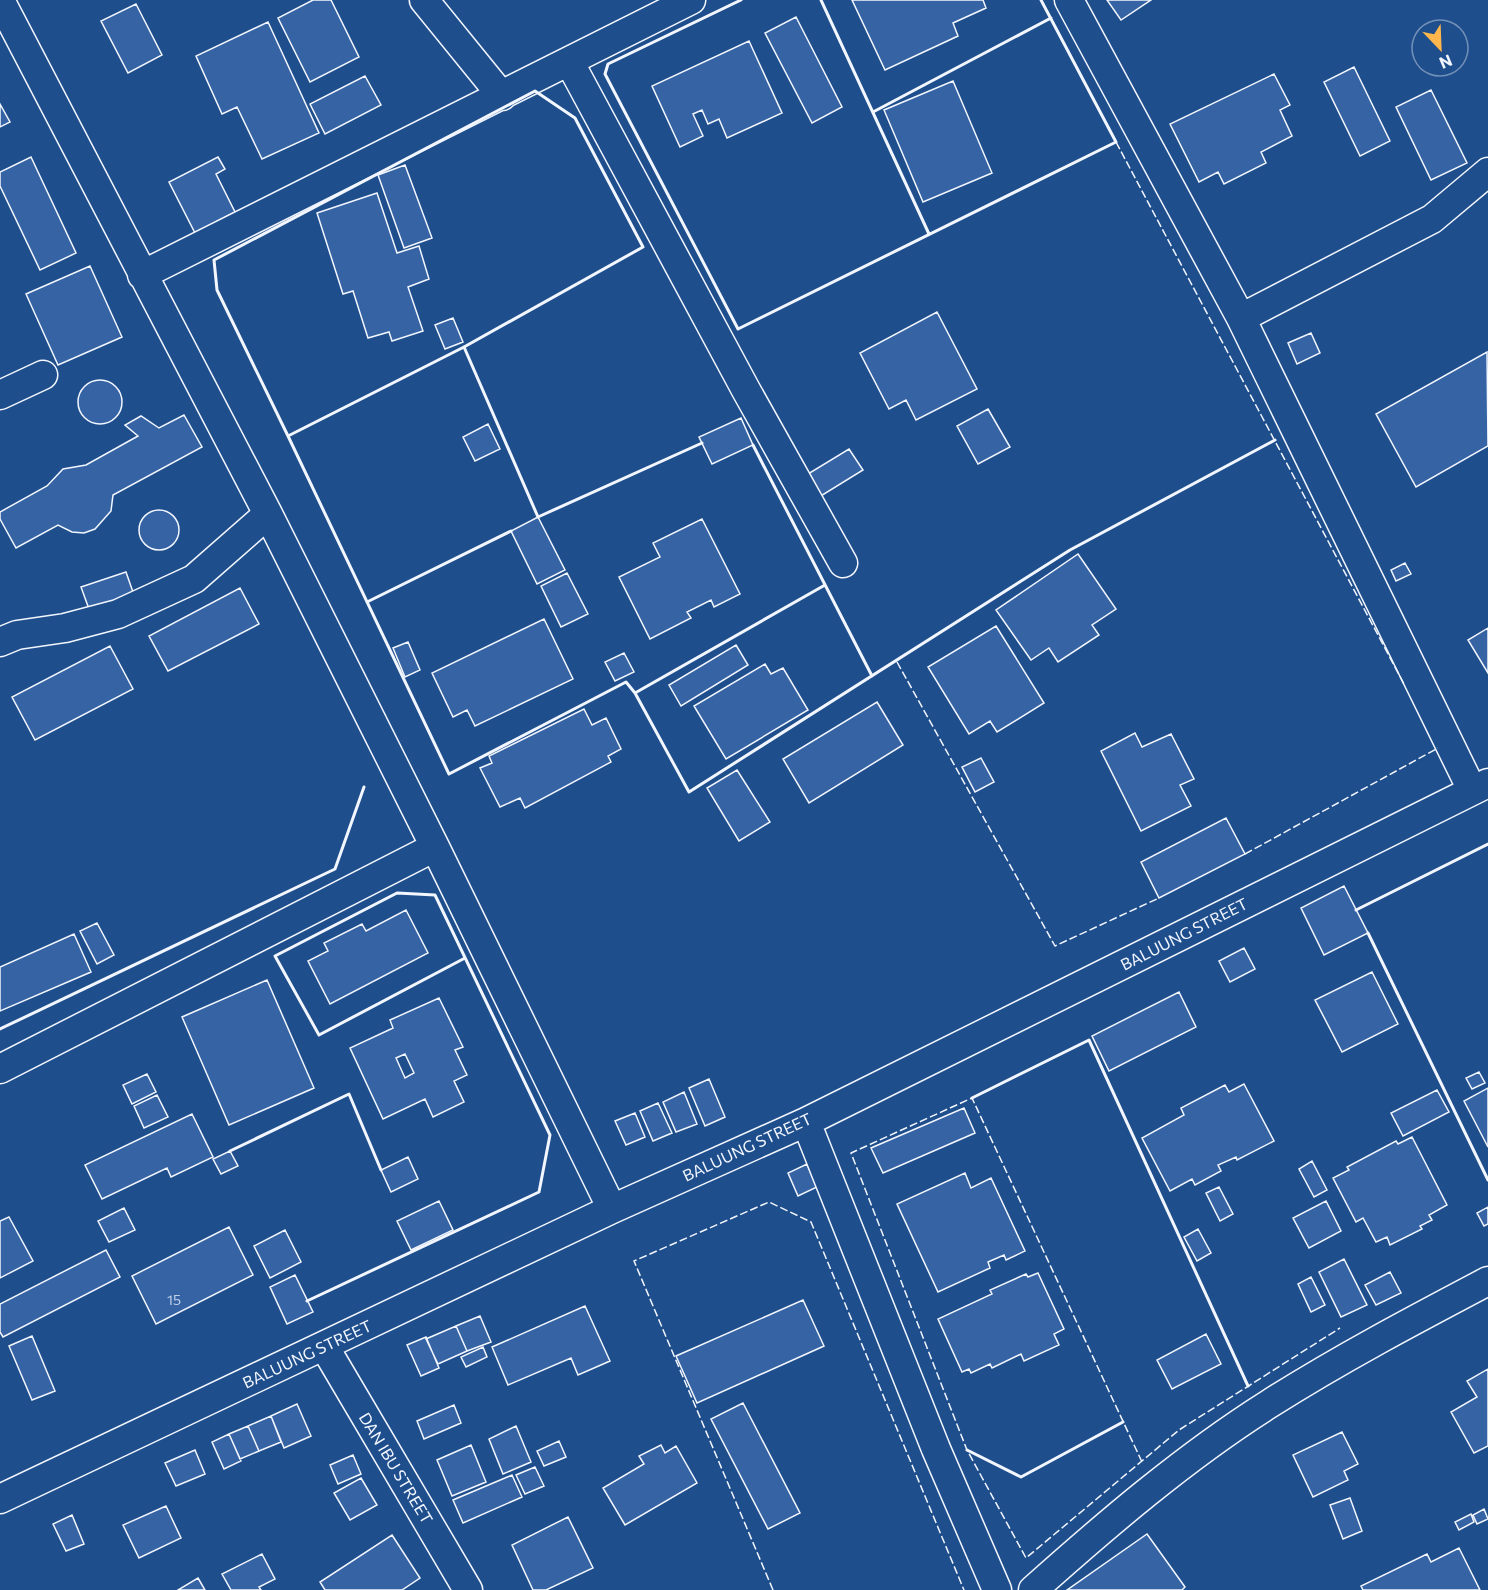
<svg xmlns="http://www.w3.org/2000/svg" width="1488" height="1590" viewBox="0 0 1488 1590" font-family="Commissioner,sans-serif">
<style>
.building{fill:#3563a3;stroke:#f2f6ff;stroke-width:1.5;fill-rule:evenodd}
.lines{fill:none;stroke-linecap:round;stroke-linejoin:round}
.minor-casing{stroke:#f2f6ff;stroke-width:31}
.minor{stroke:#1f4e8c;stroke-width:28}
.fence{stroke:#f2f6ff;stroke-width:1.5;stroke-dasharray:8 3;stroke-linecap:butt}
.wall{stroke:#f2f6ff;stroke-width:3}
.labels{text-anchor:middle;stroke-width:4.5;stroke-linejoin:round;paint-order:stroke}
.number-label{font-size:14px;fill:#c3d1e8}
.street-label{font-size:16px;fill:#f2f6ff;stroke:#1f4e8c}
</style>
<rect width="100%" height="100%" fill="#1f4e8c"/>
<path class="building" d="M313,0H331L359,57L310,82L278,18Z
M852,0H983L986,8L953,23L958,36L885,70Z
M1107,0H1151L1121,20Z
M136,4L162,55L128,73L101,21Z
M796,17L842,107L812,123L765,33Z
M268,22L319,133L262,159L237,107L222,114L196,56Z
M749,41L782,113L727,138L719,119L708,124L702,110L693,114L703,136L680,147L652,86Z
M1354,67L1390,141L1360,156L1324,82Z
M1274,74L1290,105L1280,110L1292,136L1261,152L1266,163L1224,184L1218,172L1199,182L1170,124Z
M365,76L381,105L325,134L310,104Z
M953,81L992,173L923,202L884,110Z
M1431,90L1467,163L1431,180L1396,107Z
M0,104L10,122L0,127Z
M31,157L76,253L40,270L0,186V172Z
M218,157L225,169L216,174L235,212L195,233L169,182Z
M405,165L432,238L404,248L378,175Z
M377,193L397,253L419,246L429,279L408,287L423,331L392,341L389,332L368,338L353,291L343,294L317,213Z
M90,266L122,337L58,365L26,294Z
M937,312L977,389L916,420L906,400L889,409L860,353Z
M453,318L463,342L445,349L435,325Z
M1311,333L1320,353L1297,364L1288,343Z
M1487,352L1488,446L1416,487L1376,414Z
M78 402a22 22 0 1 1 44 0a22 22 0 1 1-44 0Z
M988,409L1010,447L978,464L957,426Z
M184,415L202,447L113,495L111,511L95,529L84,533L72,532L58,525L16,548L0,519V512L47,486L63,469L86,465L138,436L125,425L141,416L159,428Z
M741,418L753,445L712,464L699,437Z
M488,424L500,449L475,461L463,437Z
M849,449L863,470L816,499L803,477Z
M139 530a20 20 0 1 1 40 0a20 20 0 1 1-40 0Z
M538,517L565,570L537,584L511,531Z
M702,519L740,594L714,607L711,600L687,612L691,618L650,639L619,577L660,557L653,543Z
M1078,554L1116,609L1092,625L1099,635L1058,662L1049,648L1031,660L996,610Z
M1405,563L1411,574L1396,581L1391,570Z
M126,572L134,595L89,609L81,587Z
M567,573L588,614L561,627L541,586Z
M240,588L259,624L168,671L149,636Z
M544,619L573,679L475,726L467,710L453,717L432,673Z
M996,626L1044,703L997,732L990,721L969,734L928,667Z
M1488,628V673L1468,640Z
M408,642L420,670L405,677L393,648Z
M736,645L748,665L681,706L669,685Z
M110,646L133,689L35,740L12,697Z
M624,653L634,672L615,681L605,662Z
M765,664L771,674L783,668L808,710L726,759L694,706Z
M877,702L903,745L809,803L783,759Z
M584,709L592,725L606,718L621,749L608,756L611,762L525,808L520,798L500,807L480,768L492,763L489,756Z
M1135,733L1142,747L1171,734L1194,779L1180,785L1191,806L1141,831L1101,751Z
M981,758L994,782L975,792L962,767Z
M737,770L770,822L739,841L707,788Z
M1226,818L1245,854L1159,898L1141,862Z
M1344,886L1368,933L1324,955L1301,908Z
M406,910L428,953L330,1004L308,961L328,951L324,943L362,924L366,931Z
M97,923L114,955L97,964L80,931Z
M74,934L91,972L0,1011V967Z
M1244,948L1255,969L1230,982L1219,961Z
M1372,972L1398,1024L1342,1052L1315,1000Z
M267,980L314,1088L229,1125L182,1017Z
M1179,992L1196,1027L1109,1071L1092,1036Z
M439,998L463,1047L455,1050L467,1075L454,1081L464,1102L433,1117L425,1099L383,1119L350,1048L393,1028L390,1020ZM405,1054L414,1073L405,1078L396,1058Z
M1479,1072L1485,1083L1472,1089L1466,1078Z
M147,1074L156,1092L132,1104L123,1085Z
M709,1079L725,1117L705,1126L689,1088Z
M1244,1084L1274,1141L1237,1160L1236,1157L1218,1165L1221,1171L1195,1185L1192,1179L1170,1191L1142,1138L1184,1115L1181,1108L1225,1085L1229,1092Z
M1488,1088V1147L1464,1101Z
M1437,1090L1449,1112L1403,1136L1391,1113Z
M684,1092L697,1124L676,1132L663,1102Z
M157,1095L168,1117L144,1128L134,1106Z
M658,1103L672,1133L653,1141L640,1111Z
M964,1108L975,1133L883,1173L871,1148Z
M635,1113L645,1137L626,1145L615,1121Z
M192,1114L213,1157L171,1177L167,1168L102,1199L85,1165Z
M1412,1137L1447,1205L1429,1215L1432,1220L1420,1226L1422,1229L1390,1245L1387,1237L1376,1242L1363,1218L1356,1222L1333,1178L1349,1170L1347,1167L1396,1141L1398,1144Z
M230,1151L238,1166L221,1174L213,1159Z
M408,1157L418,1179L391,1192L381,1170Z
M1312,1161L1327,1190L1314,1197L1299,1169Z
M807,1164L817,1187L798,1196L788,1173Z
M965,1173L971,1188L991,1178L1025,1251L1006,1260L1004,1255L988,1262L990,1268L938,1292L897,1204Z
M1219,1187L1233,1214L1220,1221L1206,1193Z
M439,1201L453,1230L411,1250L397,1221Z
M1326,1201L1341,1231L1309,1248L1293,1218Z
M1488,1207V1224L1484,1226L1477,1213Z
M124,1208L135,1230L109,1242L98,1221Z
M9,1217L33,1261L0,1278V1221Z
M229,1227L253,1275L156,1324L132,1276Z
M1198,1229L1211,1253L1197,1261L1184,1237Z
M285,1230L301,1262L270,1278L254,1246Z
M106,1250L120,1277L3,1337L0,1332V1304Z
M1344,1259L1367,1305L1341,1317L1319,1272Z
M1390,1272L1401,1293L1376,1305L1365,1285Z
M1038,1273L1064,1329L1054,1334L1059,1345L1024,1361L1021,1354L992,1368L990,1364L971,1373L969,1369L962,1372L938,1319L992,1294L990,1290L1026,1274L1028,1277Z
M295,1275L313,1312L287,1324L270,1287Z
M1311,1277L1325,1305L1311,1312L1298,1284Z
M803,1300L824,1346L697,1403L676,1356Z
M585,1306L610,1361L578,1375L571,1358L508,1385L492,1347Z
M480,1316L491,1342L467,1351L456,1326Z
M456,1326L467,1351L438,1364L426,1339Z
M1206,1334L1221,1364L1172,1389L1157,1360Z
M32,1336L55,1391L32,1400L9,1346Z
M426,1337L439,1368L421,1376L407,1345Z
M483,1347L487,1357L466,1367L461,1357Z
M1488,1369V1446L1474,1453L1451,1412L1477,1397L1467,1381Z
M743,1403L800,1513L768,1529L711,1419Z
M297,1404L311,1436L284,1448L271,1416Z
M454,1405L461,1423L424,1439L417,1421Z
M271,1416L281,1442L259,1451L248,1426Z
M248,1426L259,1451L240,1459L229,1434Z
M516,1426L531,1462L503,1474L489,1439Z
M1342,1432L1358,1464L1344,1471L1348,1480L1313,1497L1293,1455Z
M229,1434L241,1461L224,1469L212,1442Z
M559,1441L566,1457L544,1466L537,1451Z
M471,1445L486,1482L452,1496L437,1460Z
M661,1445L665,1453L676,1446L697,1483L625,1525L603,1488L644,1464L639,1456Z
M195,1450L205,1474L176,1486L165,1463Z
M353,1455L361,1474L338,1484L330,1465Z
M535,1467L544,1486L525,1494L516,1475Z
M512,1475L522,1497L463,1523L453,1500Z
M361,1478L377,1505L350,1520L334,1493Z
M1350,1498L1362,1531L1343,1539L1330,1505Z
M166,1506L181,1538L139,1558L123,1525Z
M1484,1509L1488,1519L1477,1524L1473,1515Z
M1471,1514L1474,1522L1459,1530L1455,1522Z
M72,1515L84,1544L66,1551L53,1524Z
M568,1517L593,1568L546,1590H533L512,1545Z
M1147,1534L1185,1587L1182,1590H1067Z
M392,1535L420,1578L402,1590H325L320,1582Z
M1459,1548L1480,1590H1363L1361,1586L1427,1554L1431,1562Z
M262,1554L275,1579L259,1587L261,1590H231L222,1574Z
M198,1578L205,1590H178Z"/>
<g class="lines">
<g class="minor-casing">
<path id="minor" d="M0,0L268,514L435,847L612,1209
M424,0L502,96
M1069,0L1241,318L1472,790
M570,63L746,390L843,563
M142,275L691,0
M1241,318L1432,219L1488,172
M0,395L43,375
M0,642L17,635L65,628L118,614L194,579L268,514
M0,1069L435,847
M806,1122L936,1449L997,1590
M324,1346L468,1590
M0,1499L612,1209L806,1122L1488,783
M1033,1590C1107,1524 1185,1457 1269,1404C1340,1359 1414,1320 1488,1281"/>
</g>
<use href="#minor" class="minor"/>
<path class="fence" d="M1116,142L1404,684
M897,662L1055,946L1159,898
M1245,854L1438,748
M1142,1462L972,1098L851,1153L967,1450L1026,1558L1179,1430L1340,1328
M773,1590L634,1261L769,1202L811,1222L964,1590"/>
<path class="wall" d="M741,0L608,64L605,74L738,329L1116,142L1041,0
M821,0L929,234
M535,91L575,118L643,247L464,347L288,436L217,290L214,260Z
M873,112L1051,18
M464,347L538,517L702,443
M288,436L449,774L626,682L635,693L689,792L1070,550L1275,440
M753,445L872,676
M367,602L511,531
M635,693L825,585
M1356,910L1488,844
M1368,933L1488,1180
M0,1029L335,869L364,787
M972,1098L1089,1040L1248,1386
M230,1151L349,1094L381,1170
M307,1301L539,1192L550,1135L435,895L397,893L275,956L319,1035L465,958
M967,1450L1021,1477L1123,1422"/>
</g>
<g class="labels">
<g class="number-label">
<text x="174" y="1305">15</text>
</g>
<g class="street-label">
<text transform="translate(1184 934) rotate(-27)" y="6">BALUUNG STREET</text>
<text transform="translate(747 1147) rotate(-25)" y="6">BALUUNG STREET</text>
<text transform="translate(307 1354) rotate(-25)" y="6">BALUUNG STREET</text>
<text transform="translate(396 1468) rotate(59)" y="6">DAN IBU STREET</text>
</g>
</g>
<g transform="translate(1440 48) rotate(157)"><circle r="28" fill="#1f4e8c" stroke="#7391ba" stroke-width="1.5"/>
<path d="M0-4.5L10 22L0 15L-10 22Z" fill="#ffb74d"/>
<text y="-9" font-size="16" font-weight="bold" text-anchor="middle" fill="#f2f6ff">N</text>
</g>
</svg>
